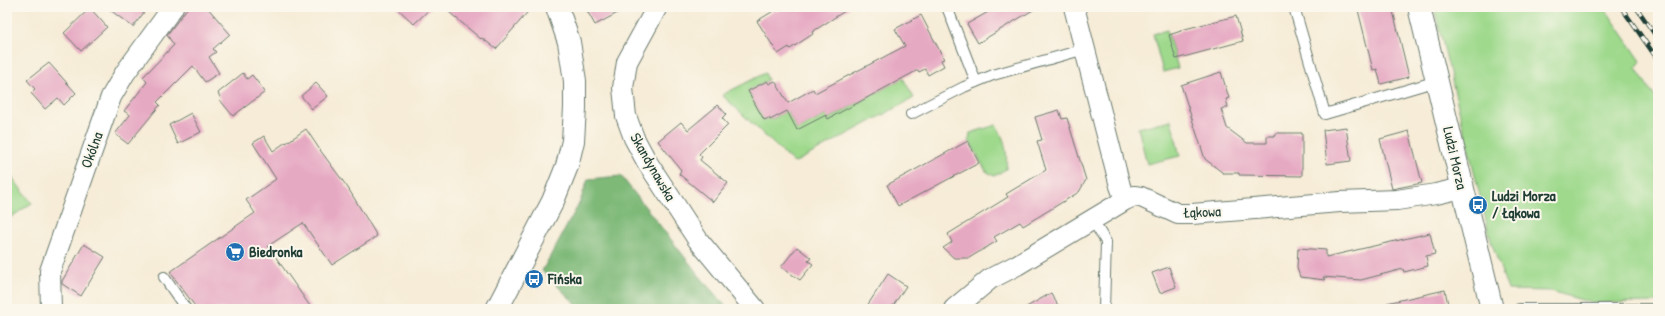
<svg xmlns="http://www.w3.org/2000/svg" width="1665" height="316" viewBox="0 0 1665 316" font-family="'Patrick Hand',sans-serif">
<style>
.green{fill:#9ed98c;stroke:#5e8b60}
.forest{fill:#7eb978;stroke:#4e7b56}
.building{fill:#e6a9c2}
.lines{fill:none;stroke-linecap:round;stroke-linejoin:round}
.service-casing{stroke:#6a7a6d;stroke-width:12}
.minor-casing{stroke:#6a7a6d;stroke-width:22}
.tertiary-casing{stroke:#6a7a6d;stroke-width:24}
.service{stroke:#fff;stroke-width:10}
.minor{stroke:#fff;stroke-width:20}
.tertiary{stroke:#fff;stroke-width:22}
.rail-casing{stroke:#1f3d34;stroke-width:4.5}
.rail{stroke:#fbf7ec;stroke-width:3;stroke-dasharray:9;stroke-linecap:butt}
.labels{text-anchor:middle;stroke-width:4;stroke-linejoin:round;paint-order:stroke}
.street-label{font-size:15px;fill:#1f3d34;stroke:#fbf7ec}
.poi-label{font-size:15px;font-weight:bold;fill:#1f3d34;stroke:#fbf7ec;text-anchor:start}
</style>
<rect width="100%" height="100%" fill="#fbf7ec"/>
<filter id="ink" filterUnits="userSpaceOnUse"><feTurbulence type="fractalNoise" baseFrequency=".025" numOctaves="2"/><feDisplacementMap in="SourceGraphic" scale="8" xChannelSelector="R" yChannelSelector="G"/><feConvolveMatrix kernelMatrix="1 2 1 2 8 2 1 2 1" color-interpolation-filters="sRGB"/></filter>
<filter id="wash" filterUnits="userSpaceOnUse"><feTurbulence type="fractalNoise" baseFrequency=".012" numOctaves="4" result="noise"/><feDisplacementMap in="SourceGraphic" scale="16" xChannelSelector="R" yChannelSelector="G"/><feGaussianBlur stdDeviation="0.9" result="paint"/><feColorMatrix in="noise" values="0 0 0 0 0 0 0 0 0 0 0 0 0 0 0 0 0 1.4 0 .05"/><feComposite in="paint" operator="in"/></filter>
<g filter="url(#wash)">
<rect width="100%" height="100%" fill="#f6ecd7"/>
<path class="green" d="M1434,7H1604L1641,61L1636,68L1658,102V302L1592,303L1551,291L1508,290L1491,241Z
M1167,30L1178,68L1163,72L1153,34Z
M765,73L768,80L748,91L764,120L769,118L771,120L783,113L786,109L797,130L826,115L829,119L903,78L914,98L794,163L722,95Z
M1171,120L1180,156L1147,164L1138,128Z
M996,125C1005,138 1008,153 1006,169L994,176L986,171L969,140L970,133Z
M7,171L32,203L7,220Z"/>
<path class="forest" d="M621,176L706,284L728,309H581L542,271L580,202L588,179Z"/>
<g id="blocks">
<path class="building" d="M106,7H148L133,27Z
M188,7H207L230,34L213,49L216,52L209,57L219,73L205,82L193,66L157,102L160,105L128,144L115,134L130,115L124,111L147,82L143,77L174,45L167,35Z
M396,7H432L414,24Z
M443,7H532L496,49L482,38L481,39Z
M585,7H629L595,25Z
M783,7H851L812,32L813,34L790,49L789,47L778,54L757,21L775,10L777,11Z
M997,7H1038L978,43L967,24Z
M1363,7H1392L1409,77L1381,84L1377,69L1373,70L1358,10L1363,9Z
M90,8L107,27L81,51L64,33Z
M921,15L944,59L941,60L944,66L928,75L925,69L919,72L918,70L828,119L826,115L797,130L787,111L770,120L769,118L764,120L748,91L767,81L769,84L775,81L788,103L813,89L815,93L905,46L895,29Z
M1236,16L1243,41L1176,59L1169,35L1181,31V30Z
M49,63L76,93L64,105L58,98L45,109L31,93L35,89L27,80Z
M1221,72L1229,98L1226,99L1228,107L1221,109L1227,128L1247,143H1267V136H1275V133H1302V176L1239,175V173H1223L1205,159L1181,85Z
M243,73L247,79L252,75L265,92L233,116L220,100L221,99L218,93Z
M316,83L328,96L312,109L301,96Z
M718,105L726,114L722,118L728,125L699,154L702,157L700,160L728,183L713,202L679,174L681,170L658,141L681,122L688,130Z
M1059,110L1062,119L1067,118L1086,180L1079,192L1023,226L1020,222L994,237L997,241L969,258H954L943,248L952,242L948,234L1008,197L1006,194L1046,170L1037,141L1042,140L1035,117Z
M191,113L201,132L178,144L169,125Z
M1346,127L1351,161L1327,164L1323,130Z
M306,129L320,150L348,188L377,236L332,265L303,223L268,246L312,309H197L170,272L255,213L246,200L276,179L253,143L264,136L273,151L286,142V143Z
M1409,131L1422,183L1392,189L1380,139Z
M968,141L979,163L898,206L887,185Z
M1430,233L1435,254L1426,256L1428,266L1404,272L1403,269L1361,280L1323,277L1325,280L1300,277L1297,268L1298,248L1326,250V257Z
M84,244L105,257L81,296L62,284V281Z
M797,247L811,258L808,261L813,264L800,280L781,267Z
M1169,267L1176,287L1160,293L1152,273Z
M888,274L906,286L891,309H865Z
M1445,290L1449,309H1388L1387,303Z
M1051,293L1060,309H1023Z"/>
</g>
</g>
<g filter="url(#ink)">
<use href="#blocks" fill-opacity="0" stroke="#6a7a6d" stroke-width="1"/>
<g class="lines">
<g class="service-casing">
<path id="service" d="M947,7L976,82
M1294,7L1325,114L1437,81
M911,114L964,87L993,75L1085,49
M1092,219L1106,242L1104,309
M164,277L186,309
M1519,309H1658"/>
</g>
<g class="minor-casing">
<path id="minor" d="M657,7L627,62L623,88L626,116L634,138L647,162L666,191L698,240L755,309
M1074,7L1120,186L1125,200
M51,309L50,271L111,97L125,73L173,7
M954,309L990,279L1017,265L1125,200L1134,196L1141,197L1178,214H1192L1340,202L1397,200L1436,194L1462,188"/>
</g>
<g class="tertiary-casing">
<path id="tertiary" d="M1419,7L1492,309
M497,309L553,201L567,166L573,141L575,108V81L569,42L557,7"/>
</g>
<use href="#service" class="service"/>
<use href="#minor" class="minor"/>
<use href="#tertiary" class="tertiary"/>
<g class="rail-casing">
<path id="rail" d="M1621,7L1658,60
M1636,7L1658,39"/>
</g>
<use href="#rail" class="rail"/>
</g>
</g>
<defs>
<g id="bus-disc" transform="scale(1)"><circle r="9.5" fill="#1f6fb2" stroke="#fbf7ec"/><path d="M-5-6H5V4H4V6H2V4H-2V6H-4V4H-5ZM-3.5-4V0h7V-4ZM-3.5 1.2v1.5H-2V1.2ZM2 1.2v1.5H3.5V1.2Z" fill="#fff"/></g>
<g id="supermarket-disc" transform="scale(1)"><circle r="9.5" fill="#1f6fb2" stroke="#fbf7ec"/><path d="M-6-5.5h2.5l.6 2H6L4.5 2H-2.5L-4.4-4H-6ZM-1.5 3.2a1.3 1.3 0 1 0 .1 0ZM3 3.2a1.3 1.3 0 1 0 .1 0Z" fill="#fff"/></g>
</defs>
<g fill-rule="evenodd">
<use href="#bus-disc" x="1478" y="205"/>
<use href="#supermarket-disc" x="235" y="252"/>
<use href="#bus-disc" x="534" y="279"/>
</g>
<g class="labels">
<g class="street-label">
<text transform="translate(92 150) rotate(-70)" y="5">Okólna</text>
<text transform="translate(1455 158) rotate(77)" y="5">Ludzi Morza</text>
<text transform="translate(653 167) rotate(60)" y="5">Skandynawska</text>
<text transform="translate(1202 212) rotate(-2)" y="5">Łąkowa</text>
</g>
<g class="poi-label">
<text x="1492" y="201">Ludzi Morza<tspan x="1492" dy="17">/ Łąkowa</tspan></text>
<text x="249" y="257">Biedronka</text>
<text x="548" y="284">Fińska</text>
</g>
</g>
<rect width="1665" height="316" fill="none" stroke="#fbf7ec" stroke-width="24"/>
</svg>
